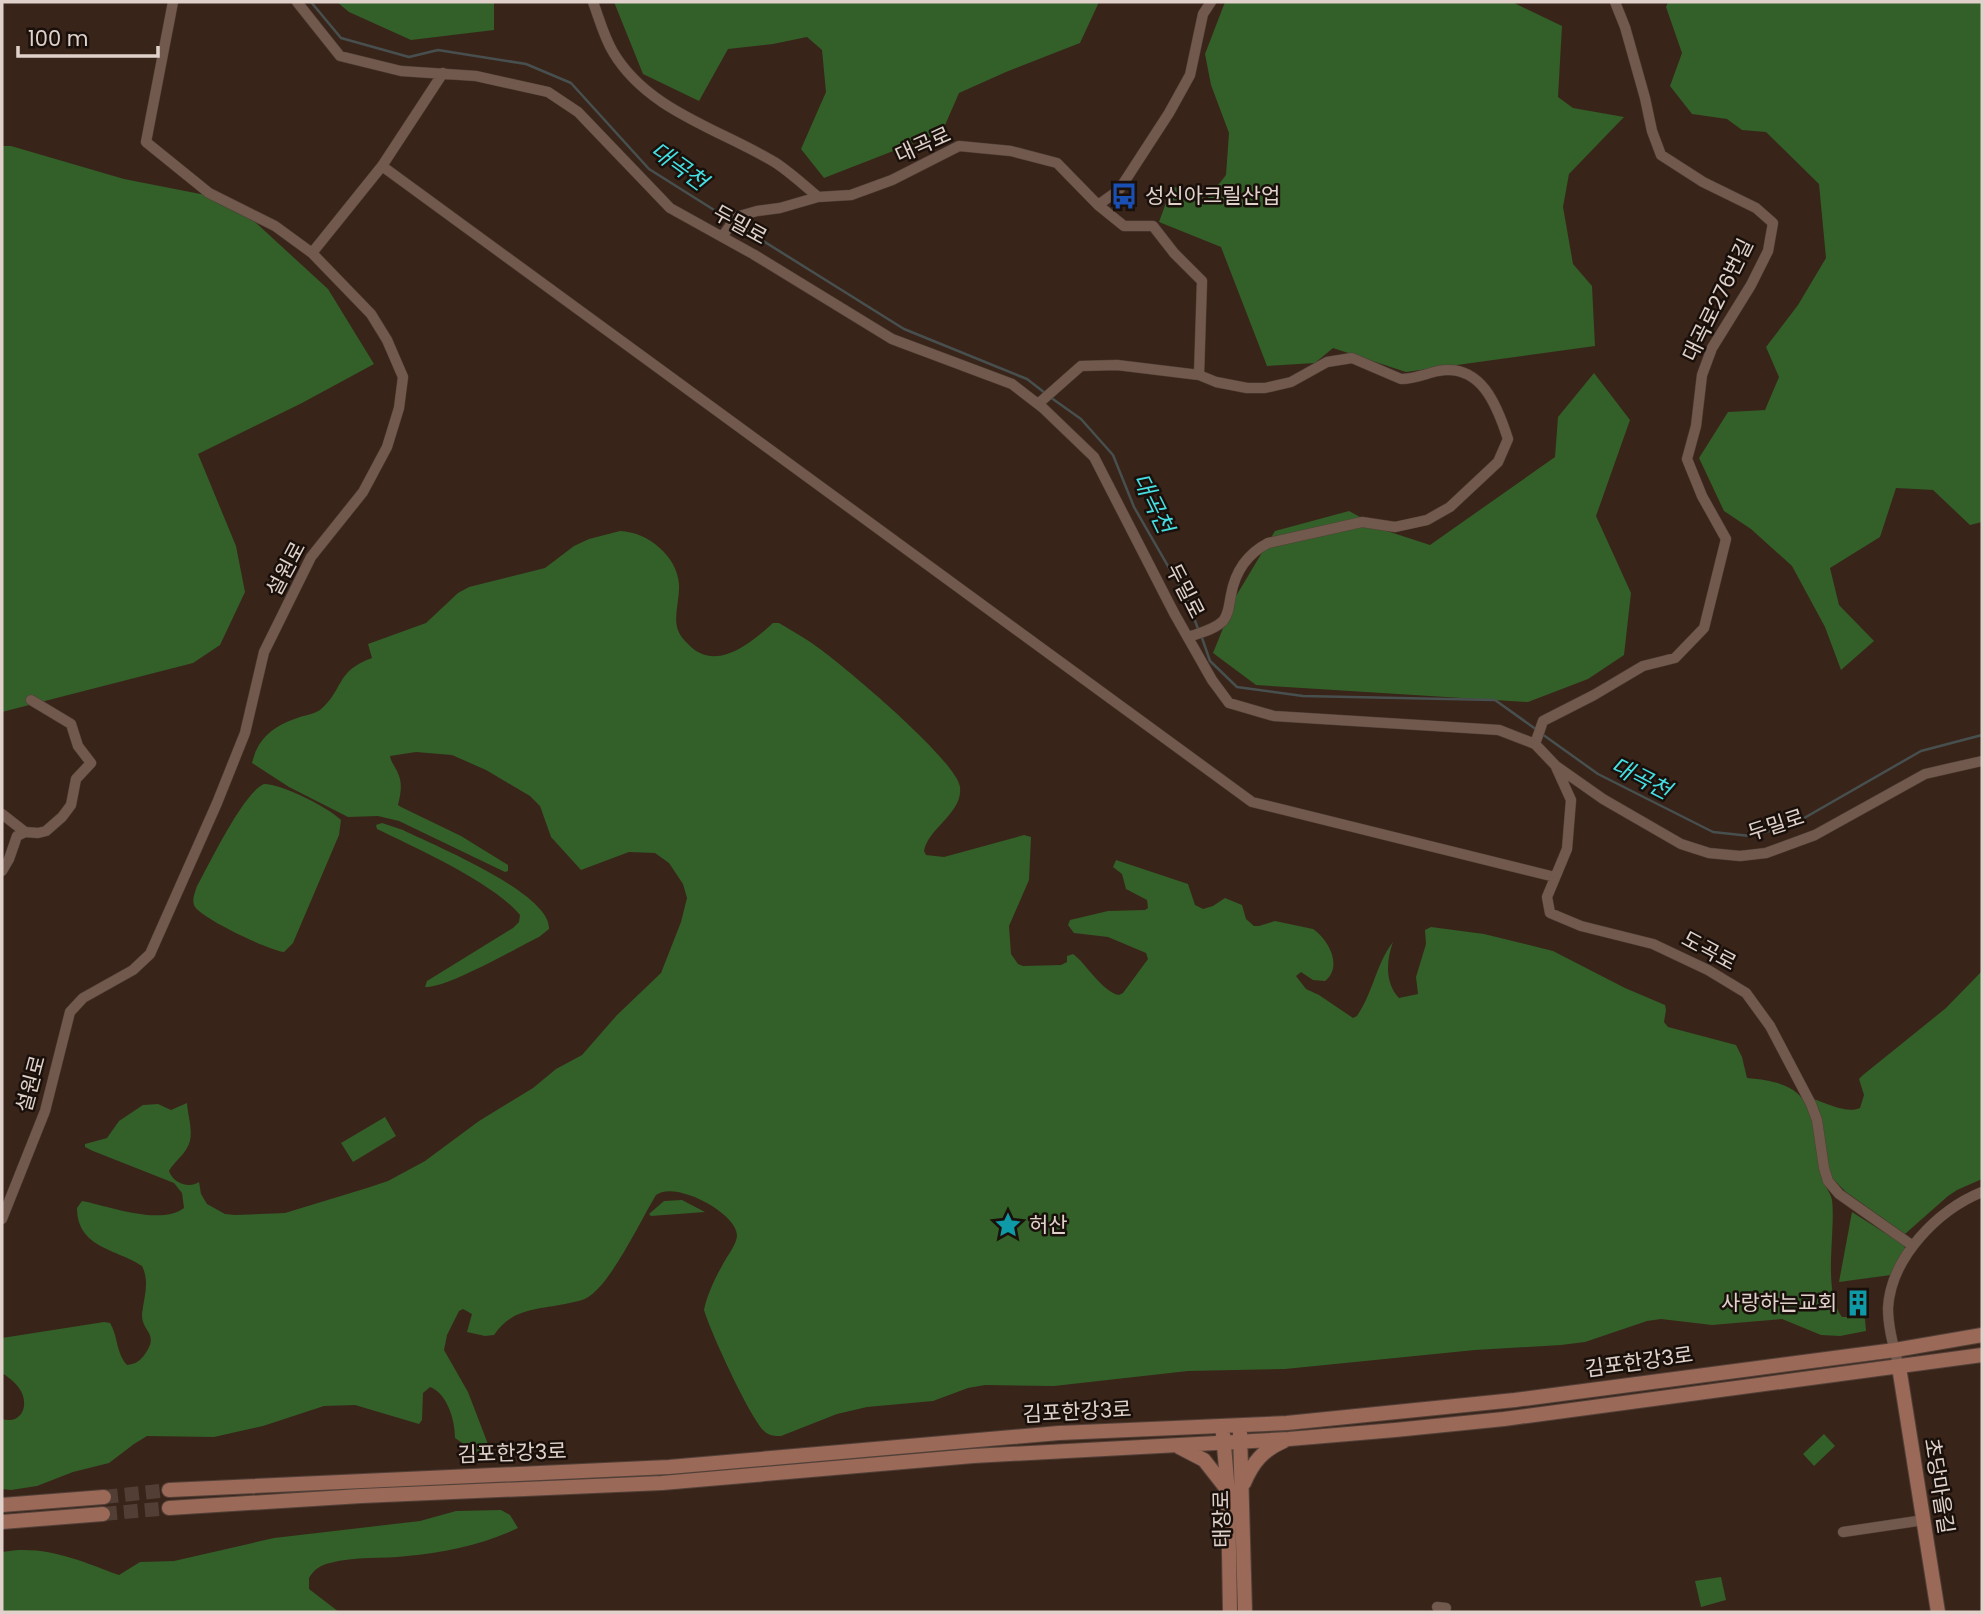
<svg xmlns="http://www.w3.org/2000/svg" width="1984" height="1614" viewBox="0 0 1984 1614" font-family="Poppins,'Noto Sans KR',sans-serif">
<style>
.green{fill:#335f28}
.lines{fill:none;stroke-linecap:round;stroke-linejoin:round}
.stream{stroke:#47504f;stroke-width:2.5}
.secondary-tunnel{stroke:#523e35;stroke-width:14;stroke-dasharray:14 7;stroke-linecap:butt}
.street-casing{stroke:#524038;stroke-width:11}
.secondary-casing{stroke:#524038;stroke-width:16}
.street{stroke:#71594d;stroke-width:10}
.secondary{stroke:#9a6958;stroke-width:14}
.labels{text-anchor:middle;stroke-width:5;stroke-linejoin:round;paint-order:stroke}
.street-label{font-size:21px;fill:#e0d2cb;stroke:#19100b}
.poi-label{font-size:21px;fill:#e0d2cb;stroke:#19100b;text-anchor:start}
.water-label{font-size:23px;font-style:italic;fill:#45dfe3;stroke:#19100b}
</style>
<rect width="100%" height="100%" fill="#39241a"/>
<path class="green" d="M337,2H494V30L411,40L349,12Z
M614,2H1099L1080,43L1006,72L959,93L942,132L824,178L801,149L826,92L822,50L807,37L773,44L728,49L699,101L643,74Z
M1225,2H1512L1562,26L1558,97L1573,108L1624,117L1569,174L1563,207L1573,264L1592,286L1595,346L1406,372L1333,348L1315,363L1267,366L1221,247L1159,222L1172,186L1207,199L1226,175L1229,133L1211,85L1205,54Z
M1668,2H1982V522L1970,525L1933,490L1896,488L1880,537L1830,568L1839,605L1874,641L1841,670L1825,627L1792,566L1751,529L1724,511L1699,458L1728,412L1765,410L1779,377L1766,347L1798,305L1826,258L1819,184L1766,132L1742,130L1727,119L1692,114L1670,86L1682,53L1666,7Z
M2,146H11L124,179L231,200L328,289L374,364L302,403L198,454L236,546L245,592L220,645L193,663L2,712Z
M1594,373L1630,420L1596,516L1631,593L1624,655L1588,679L1528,702L1256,685L1213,653L1236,596L1275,531L1349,511L1384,530L1430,545L1555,457L1558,417Z
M620,531C648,532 677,556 679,584C680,598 674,614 677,627C679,635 684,640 689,645C716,673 752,642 773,623H779C792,631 807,639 820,649C845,667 956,760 960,787C963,813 928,828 924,851L926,855L944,857L1024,835L1031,837L1029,880L1009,926L1011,954L1018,964L1023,966L1061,965L1067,962V956L1073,954C1086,963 1102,992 1119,995L1123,993L1148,959L1146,953L1108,937L1074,933L1068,925L1070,920L1108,911L1145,910L1148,908L1147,900L1126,889L1122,874L1113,867L1116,860L1188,884L1195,905L1203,909L1213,906L1225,898L1242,905L1246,919L1254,926H1259L1275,921L1313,929C1329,940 1343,967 1325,981L1313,980L1301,972L1296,976L1306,989L1319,995L1353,1018L1357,1016C1373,993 1376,964 1393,942C1386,961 1385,983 1399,998L1418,994L1416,977L1426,944L1425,930L1431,927L1484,934L1553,951L1625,988L1665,1005L1666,1010L1664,1022L1668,1027L1736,1045L1742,1057L1747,1078C1809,1083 1811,1104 1818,1159C1819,1166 1820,1173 1823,1180C1825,1187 1831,1193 1832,1200C1836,1233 1822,1290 1842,1317H1862L1865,1319L1866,1331L1840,1336L1821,1335L1782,1319L1712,1325L1661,1319L1647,1321L1585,1342L1561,1345L1475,1350L1285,1369L1188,1371L1054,1386L985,1385L968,1388L933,1401L867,1407L837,1414L781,1436C775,1436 770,1436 765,1432C751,1420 710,1331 704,1310C707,1295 715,1278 723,1264C727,1256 737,1244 737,1235C736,1212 674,1180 656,1195C641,1220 613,1279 591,1295C584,1301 574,1302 565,1304C535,1310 513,1308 494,1335L485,1336L467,1332L472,1314L463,1309L459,1311L447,1335L444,1350L468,1392L491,1452V1458L488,1461L455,1438C455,1421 448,1394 430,1387L423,1393L422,1420L419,1424L355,1405L324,1406L263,1426L214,1437L147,1436L134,1444L109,1463L73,1472L37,1486L11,1490L2,1489V1419C23,1425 30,1403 19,1388C14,1381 8,1377 2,1373V1338L104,1322L110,1323C118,1336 116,1353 127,1365C136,1364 140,1361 145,1354C160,1333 141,1332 142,1314C144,1297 150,1282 142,1266C117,1249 77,1248 77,1208L82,1201C109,1206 160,1226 184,1208L182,1193L174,1183L93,1151L85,1147V1144L107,1138L119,1121L143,1105L158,1104L171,1110L187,1103C188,1118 195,1135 187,1148C182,1157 174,1162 169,1171C173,1183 189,1189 199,1182L201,1194L207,1204L225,1214L235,1215L285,1213L367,1188L388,1181L425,1161L479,1121L533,1088L556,1069L582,1055L617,1015L661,973L681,922L687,898L683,884L669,863L655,853L629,852L581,870L551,837L540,806L530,796L486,770L452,755L416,752L390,756C391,762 394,765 397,771C403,783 401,792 398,805L401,807L461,836L508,865V871L505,872L399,821L378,816L348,817L289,787L252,763C258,737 275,725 300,717C306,715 314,714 320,710C344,690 335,671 372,658L368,644L426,623L458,593L469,587L545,568L574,546L589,539Z
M264,784C282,784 328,807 341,820L339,835L293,943L284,952C270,951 203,919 195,907C191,900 195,893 197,886C210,863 243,793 264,784Z
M382,823L403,830C433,845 551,893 549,929L539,937C516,948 446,989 425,987L427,981L513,928L519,922L520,915C494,883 416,848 377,829L376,825Z
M1982,971V1179L1957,1190L1948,1196L1905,1234L1846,1192L1832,1178L1828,1165L1821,1119L1813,1099C1826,1103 1847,1114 1860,1108L1864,1095L1859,1079L1863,1075L1946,1008Z
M385,1117L396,1136L353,1162L341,1143Z
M682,1200L705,1212L651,1216L649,1214L664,1201Z
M1852,1212L1904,1245L1905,1249L1891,1275L1839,1282Z
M1824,1434L1835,1446L1814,1466L1803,1454Z
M501,1510L510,1515L518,1528C485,1544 443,1553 407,1556C382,1559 355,1556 330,1563C321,1565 314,1569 309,1578V1589L339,1612H2V1552C44,1544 81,1561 119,1575L140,1562L174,1561L274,1538L420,1521L456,1511Z
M1721,1577L1726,1600L1701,1607L1695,1581Z"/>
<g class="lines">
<path class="stream" d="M311,2L341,38L409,57L438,50L526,64L571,83L649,169L730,220
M736,224L904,329L1027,379L1045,393
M1050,397L1081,419L1113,455L1134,507L1188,601L1198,629
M1201,635L1210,661L1237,687L1303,696L1495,700L1537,730
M1542,734L1598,774L1713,832L1750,836L1792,825L1921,751L1982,735"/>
<path class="secondary-tunnel" d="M104,1497L169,1490
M103,1514L169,1508"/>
<g class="street-casing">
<path id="street" d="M297,2L340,56L401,71L476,76L548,92L578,112L670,208L753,254L892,339L1012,384L1043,408L1094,457L1174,613L1212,680L1229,703L1274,716L1499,730L1535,744L1556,766L1603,799L1681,844L1709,853L1740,856L1766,853L1815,835L1925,774L1982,761
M593,2C599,18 604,37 613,52C648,111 720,129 776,163C791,173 805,186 818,197
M382,166L1252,802L1555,877
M1098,205L1124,226H1153L1174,253L1202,281L1199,375
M722,237L736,217L757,211L780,208L818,197L851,195L892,180L959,146L1011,151L1057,163L1098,205L1119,190L1169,113L1190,75L1203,14L1211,2
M312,253L382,166L443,73
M1038,404L1081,366L1117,365L1199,375L1216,382L1247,388H1265L1291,382L1327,362L1352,358L1401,379C1414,379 1425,374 1438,371C1481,363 1497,405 1508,439L1498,462L1450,507L1427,520L1395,527L1362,522L1268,543C1247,554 1235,572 1231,595C1229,604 1229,614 1223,621C1214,630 1199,633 1188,637
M1535,744L1543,721L1594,695L1643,666L1675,658L1704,628L1726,539L1702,496L1687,459L1696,426L1702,375L1712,348L1751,285L1768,251L1773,223L1756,208L1703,182L1661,155L1652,131L1645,98L1625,27L1615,2
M1556,767L1571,800L1567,849L1547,897L1550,913L1581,926L1653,944L1708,970L1746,993L1770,1026L1811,1104L1817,1120L1824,1168L1828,1181L1839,1194L1913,1246
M2,814L25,832
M2,871L9,859L17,836L25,832L38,833L46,831L62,817L71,805L76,779L91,763L78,746L71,724L31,700
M2,1219L45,1111L70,1012L83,998L133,970L150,954L217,803L245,733L264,652L311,557L363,492L387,447L399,408L403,377L387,340L371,314L312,253L275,226L209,193L146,142L173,2
M1899,1367C1894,1348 1888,1328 1888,1308C1891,1257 1938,1210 1982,1192
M1843,1532L1924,1520
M1437,1607L1446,1608"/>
</g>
<g class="secondary-casing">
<path id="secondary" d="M1899,1367L1938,1612
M1240,1432L1245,1612
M1223,1434L1228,1492L1230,1612
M1179,1447L1204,1460L1226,1488
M1244,1483C1253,1462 1263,1450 1284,1441
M169,1490L669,1467L1059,1433L1287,1423L1515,1400L1895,1350L1982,1335
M2,1505L104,1497
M169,1508L361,1496L662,1483L973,1456L1289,1439L1395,1430L1504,1419L1982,1355
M2,1522L103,1514"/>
</g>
<use href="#street" class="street"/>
<use href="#secondary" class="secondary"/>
</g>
<defs>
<g id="bus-bare" transform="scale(2.1)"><path d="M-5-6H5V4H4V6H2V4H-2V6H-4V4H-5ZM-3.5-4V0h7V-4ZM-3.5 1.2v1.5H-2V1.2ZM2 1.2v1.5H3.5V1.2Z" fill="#1a4fb4" stroke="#19100b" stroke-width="2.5" paint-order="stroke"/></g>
<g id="sight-bare" transform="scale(2.1)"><path d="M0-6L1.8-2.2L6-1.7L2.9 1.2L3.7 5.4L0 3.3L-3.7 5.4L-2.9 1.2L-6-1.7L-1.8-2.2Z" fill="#0f9aa8" stroke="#19100b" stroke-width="2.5" paint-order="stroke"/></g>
<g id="building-bare" transform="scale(2.1)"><path d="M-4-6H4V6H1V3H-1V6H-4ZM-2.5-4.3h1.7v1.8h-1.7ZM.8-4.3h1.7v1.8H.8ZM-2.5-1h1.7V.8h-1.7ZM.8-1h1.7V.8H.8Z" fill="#0f9aa8" stroke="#19100b" stroke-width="2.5" paint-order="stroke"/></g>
</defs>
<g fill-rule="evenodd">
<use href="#bus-bare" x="1124" y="196"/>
<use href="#sight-bare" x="1008" y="1225"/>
<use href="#building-bare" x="1858" y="1303"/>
</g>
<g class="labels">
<g class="street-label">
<text transform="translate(923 145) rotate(-24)" y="7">대곡로</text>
<text transform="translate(740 225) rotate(29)" y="7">두밀로</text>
<text transform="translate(1718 300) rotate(-64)" y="7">대곡로276번길</text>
<text transform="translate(286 569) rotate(-62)" y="7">설원로</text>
<text transform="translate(1185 591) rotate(63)" y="7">두밀로</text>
<text transform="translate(1776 825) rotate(-18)" y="7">두밀로</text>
<text transform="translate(1709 951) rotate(28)" y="7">도곡로</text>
<text transform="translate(31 1084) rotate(-75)" y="7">설원로</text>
<text transform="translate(1639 1362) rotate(-8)" y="7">김포한강3로</text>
<text transform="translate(1077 1412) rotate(-3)" y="7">김포한강3로</text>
<text transform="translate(512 1453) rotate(-2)" y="7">김포한강3로</text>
<text transform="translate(1939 1486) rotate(81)" y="7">초당마을길</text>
<text transform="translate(1222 1519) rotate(-91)" y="7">태장로</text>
</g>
<g class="poi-label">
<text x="1145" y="203">성신아크릴산업</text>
<text x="1029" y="1232">허산</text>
<text x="1837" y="1310" text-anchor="end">사랑하는교회</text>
</g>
<g class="water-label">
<text transform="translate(679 166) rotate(36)" y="8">대곡천</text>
<text transform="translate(1153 503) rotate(64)" y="8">대곡천</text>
<text transform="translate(1641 778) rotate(27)" y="8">대곡천</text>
</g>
</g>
<rect width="1984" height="1614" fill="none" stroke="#e0d2cb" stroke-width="7"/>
<path d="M18 46v10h140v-10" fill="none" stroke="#e0d2cb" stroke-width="3.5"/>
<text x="28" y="46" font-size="21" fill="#e0d2cb" stroke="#19100b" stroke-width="5" paint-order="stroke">100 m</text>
</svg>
